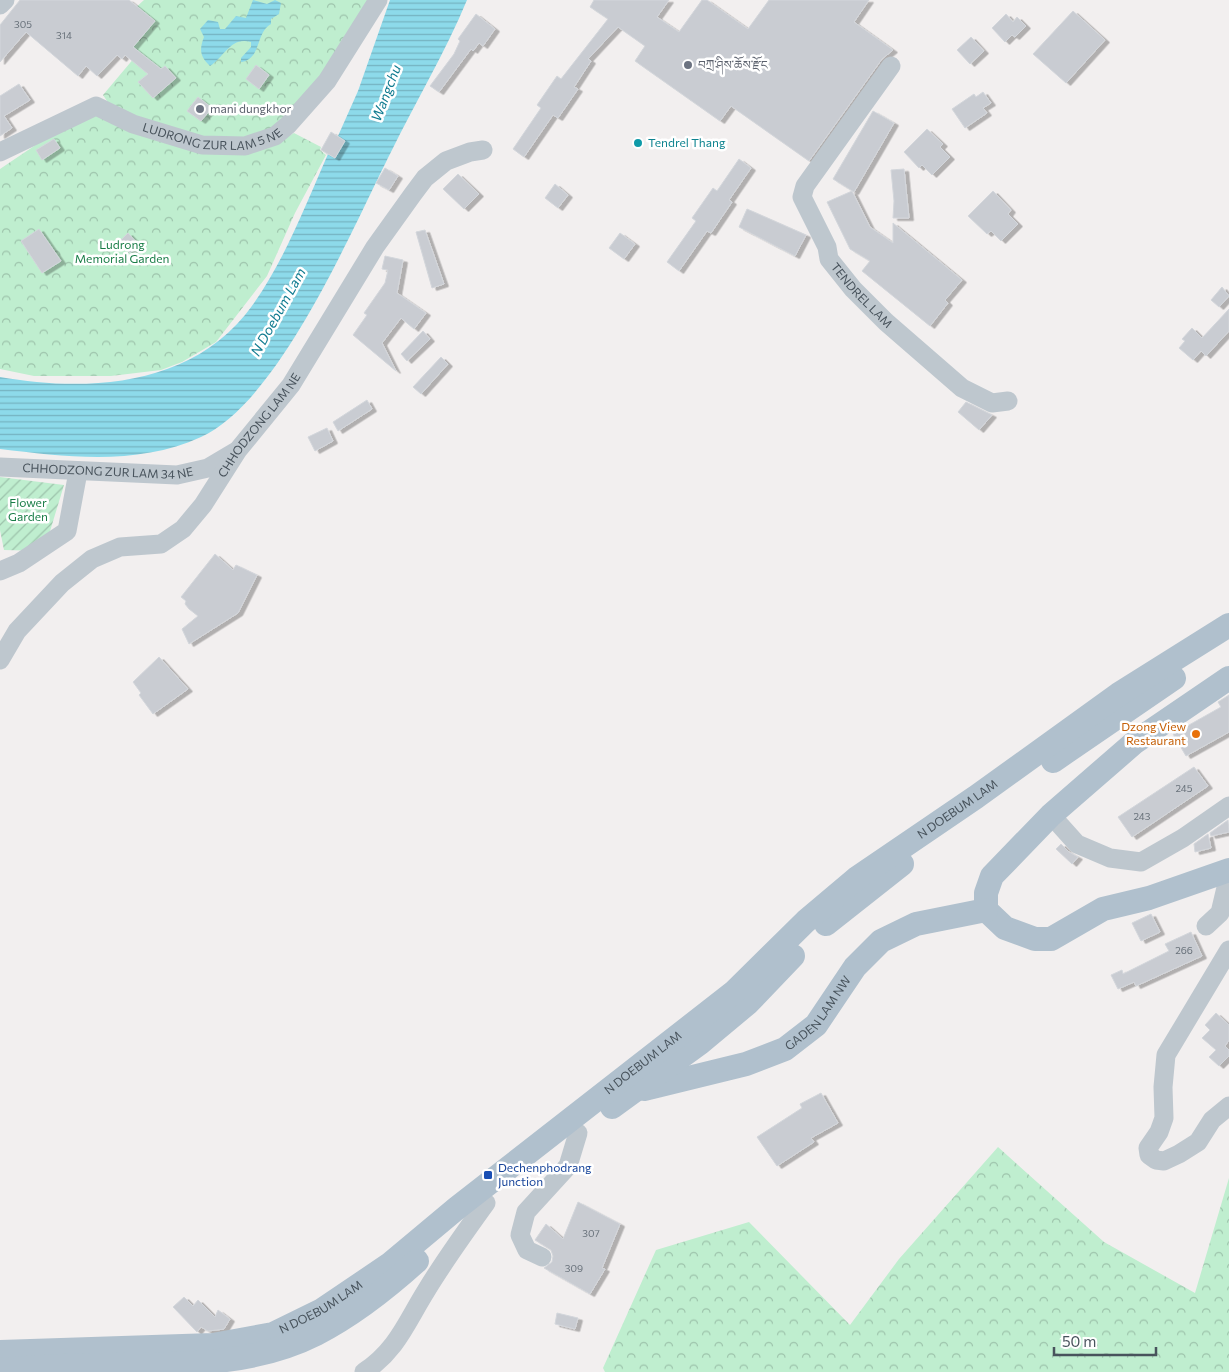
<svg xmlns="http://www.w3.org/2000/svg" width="1229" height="1372" viewBox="0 0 1229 1372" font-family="Commissioner,'Noto Serif Tibetan',sans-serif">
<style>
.forest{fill:url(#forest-crowns)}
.garden{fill:url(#garden-furrows)}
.water{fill:url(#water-rules)}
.building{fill:#c9ccd2;stroke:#d3d6db;filter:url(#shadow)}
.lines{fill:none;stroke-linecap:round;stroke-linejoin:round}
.minor{stroke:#bec7ce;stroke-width:19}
.major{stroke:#b0c0cd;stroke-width:24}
.worship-dot{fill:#6b7280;stroke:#fff;stroke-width:2}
.culture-dot{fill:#0f9aa8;stroke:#fff;stroke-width:2}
.food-dot{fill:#e8710a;stroke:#fff;stroke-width:2}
.transit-dot{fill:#1a4fb4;stroke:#fff;stroke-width:2}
.labels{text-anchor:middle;stroke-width:5;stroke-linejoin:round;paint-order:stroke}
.number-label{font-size:10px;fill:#68717a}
.worship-label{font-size:12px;fill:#5b616d;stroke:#fff;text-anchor:start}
.street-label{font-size:12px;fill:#48535c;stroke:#fff}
.culture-label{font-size:12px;fill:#0d838f;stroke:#fff;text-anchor:start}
.park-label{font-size:12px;fill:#197d47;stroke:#fff}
.food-label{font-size:12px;fill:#c56008;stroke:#fff;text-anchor:end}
.transit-label{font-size:12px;fill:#164399;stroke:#fff;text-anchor:start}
.water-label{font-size:14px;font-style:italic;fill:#107b90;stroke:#fff}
</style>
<defs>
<pattern id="forest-crowns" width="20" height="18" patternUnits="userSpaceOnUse" patternTransform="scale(1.25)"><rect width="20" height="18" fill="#bfeecf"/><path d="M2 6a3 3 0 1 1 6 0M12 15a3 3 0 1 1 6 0" fill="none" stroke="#9dc3ab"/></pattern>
<pattern id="garden-furrows" width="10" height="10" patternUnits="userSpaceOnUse" patternTransform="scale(1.25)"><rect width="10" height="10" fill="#bfeecf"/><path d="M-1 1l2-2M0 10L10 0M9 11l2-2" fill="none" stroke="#9dc3ab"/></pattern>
<pattern id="water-rules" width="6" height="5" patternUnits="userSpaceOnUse" patternTransform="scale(1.25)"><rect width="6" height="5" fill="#8ddaea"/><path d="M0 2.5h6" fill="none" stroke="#75b3c1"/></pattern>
<filter id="shadow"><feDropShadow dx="4.5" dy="2.5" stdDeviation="0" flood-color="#0004"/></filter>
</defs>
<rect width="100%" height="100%" fill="#f2efef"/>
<path class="forest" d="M144,0H374L323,76L266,135L209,142L111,107L103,95L135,57L111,30Z
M96,109L167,138L278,142L294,133L321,147L320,150L326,155L295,213L267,276L216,342L182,362L161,370L111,376H34L0,369V169L46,138Z
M998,1147L1104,1242L1195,1293L1229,1178V1372H605L603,1368L656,1250L749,1222L850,1325L899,1259Z"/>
<path class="garden" d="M0,477L64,485L44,551L4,550L0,530Z"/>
<path class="water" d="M253,0L267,4L275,0L281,3L279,14L271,19V24C255,33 262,59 241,62V58L251,47V42C231,36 225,56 210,66C200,56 199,50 204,37L200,29L208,20L218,22L220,29H225L236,16L246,18Z
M390,0H467C445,53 416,101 391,152C352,229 280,401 201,437C138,466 67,457 0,449V377C85,392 186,387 245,315C281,270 305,206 328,154L335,158L345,141L338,136L358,91Z"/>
<path class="building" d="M20,0H129L155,21L133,47L161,69L165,66L176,78L153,98L138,82L148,74L125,55L122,59L117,55L97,76L86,66L78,76L26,32L0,62V25Z
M594,0H669L657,17L679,32L702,0H707L748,29L769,0H869L854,22L893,50L882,59L809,161L731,106L720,121L635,61L645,46L618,27L588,59L591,61L574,87L578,89L558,118L553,115L524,157L513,149L541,108L537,105L557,76L561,79L608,19L590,7Z
M1073,11L1105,40L1066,83L1033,54Z
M476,14L495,29L483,46L479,43L473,51L471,49L439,92L430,86L454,54L460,41L458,39Z
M1006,14L1013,22L1017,17L1026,26L1015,37L1012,35L1005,42L992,28Z
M971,37L984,51L970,64L957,50Z
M256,65L269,75L259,89L246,79Z
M19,84L30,100L4,116L12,128L0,136V96Z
M983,92L991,103L983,108L987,113L965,128L952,109L974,94L976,97Z
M198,97L212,108L201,121L187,111Z
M873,111L894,123L854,192L833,179Z
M927,129L943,144L940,147L950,157L932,175L922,165L919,168L904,152Z
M331,132L345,141L335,158L321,150Z
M54,139L60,148L42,160L36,150Z
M739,159L751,168L729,200L732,202L711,233L707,231L679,271L667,262L696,221L692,218L713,188L717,191Z
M385,168L398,176L389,190L376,183Z
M904,169L909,218H893L894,201L891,170Z
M458,174L479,194L464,209L443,189Z
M555,184L568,195L558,208L545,198Z
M852,191L870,227L893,243V223L962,280L945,300L948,303L930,326L862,271L870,261L850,249L827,202Z
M993,191L1011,210L1008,214L1018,224L1001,241L991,231L987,234L968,216Z
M747,209L806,235L795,256L739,227Z
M39,229L61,261L42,273L21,241Z
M425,230L444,284L432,288L416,232Z
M128,233L139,245L130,253L119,242Z
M620,233L635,244L624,259L609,248Z
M385,256L403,260L397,293L426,313L414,329L401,318L382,343L396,371L353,335L367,315L364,313L385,283L388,270L382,269Z
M1222,287L1229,296L1219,307L1211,300Z
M1229,309V331L1206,356L1201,351L1193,360L1179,348L1185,341L1182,339L1192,328L1202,338Z
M423,331L430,339L407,361L401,354Z
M441,357L448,364L421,394L413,387Z
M367,400L372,409L338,431L333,422Z
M966,402L992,415L979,430L958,412Z
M327,428L333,441L315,451L308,437Z
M215,554L233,570L236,565L257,575L238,613L189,644L182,629L198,616L189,609L185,604L186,601L181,597Z
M159,657L188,689L153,714L139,695L141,693L133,682Z
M1229,695V732L1186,756L1173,734L1221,707L1218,702Z
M1194,767L1208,786L1132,837L1118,817Z
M1228,820L1229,832L1211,836L1210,833Z
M1208,834L1211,848L1195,852L1194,844Z
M1061,844L1069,852L1078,857L1072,864L1056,849Z
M1151,914L1160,932L1141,941L1132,923Z
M1191,932L1202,956L1136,986L1134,982L1118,989L1111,975L1122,970L1123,974L1169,951L1165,944Z
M1216,1013L1229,1025V1040L1225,1046L1229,1050V1056L1219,1066L1209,1057L1216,1050L1202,1038L1210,1030L1205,1025Z
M821,1093L838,1123L811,1138L814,1142L777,1166L757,1137L802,1108L800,1104Z
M578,1202L620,1224L602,1268L605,1269L590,1294L544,1268L552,1262L553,1256L551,1250L535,1240L546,1224L563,1239Z
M184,1297L193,1306L198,1300L215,1317L218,1310L230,1319L224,1329L208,1331L201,1327L197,1332L173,1307Z
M557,1313L578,1318L575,1329L555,1324Z"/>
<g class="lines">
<g class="minor">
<path d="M0,5L5,0"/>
<path id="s1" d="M891,66L805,186L802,197L827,247L829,259L853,289L886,322L962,388L992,403L1008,401"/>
<path id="s2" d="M0,152L96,106L133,124L202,145L245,146L275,136L288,125L327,81L378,0"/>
<path id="s3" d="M0,467L177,475L208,468L235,452"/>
<path d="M0,571L19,563L67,531L78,472"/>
<path id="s4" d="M0,660L17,631L62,583L92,559L120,547L161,544L183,529L203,505L238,450L291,385L375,247L413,194L425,178L446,161L470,152L483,150"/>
<path d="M1051,815L1077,844L1110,858L1141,862L1183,838L1229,806"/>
<path d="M1206,926L1220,913L1229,875"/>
<path d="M1229,950L1166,1055L1163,1087L1164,1118L1159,1132L1148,1148L1149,1155L1156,1160L1164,1161L1179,1154L1198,1142L1212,1120L1229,1106"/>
<path d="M542,1257L527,1250L520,1235L526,1212L568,1166L578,1133"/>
<path d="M364,1372C397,1350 406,1323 426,1291C444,1261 465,1232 486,1203"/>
</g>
<g class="major">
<path d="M1229,678L1135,742L1051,815L992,876L986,893V910L1005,928L1035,939H1051L1103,909L1149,898L1229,870"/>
<path d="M1053,761L1174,678"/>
<path d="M826,924L902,864"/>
<path id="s5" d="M644,1089L746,1064L785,1049L816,1025L855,967L881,941L916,924L986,910"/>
<path d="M612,1107L700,1043L748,1003L793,956"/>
<path id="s6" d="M0,1352L213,1345L273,1334L322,1310L390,1264L457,1208L734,992L806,921L857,878L976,797L1119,694L1229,625"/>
<path d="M0,1370C35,1367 71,1365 106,1365C177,1364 251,1367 316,1334C353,1315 386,1289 417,1261"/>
</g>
</g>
<g class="worship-dot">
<circle cx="688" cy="65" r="5"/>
<circle cx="200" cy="109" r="5"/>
</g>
<circle class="culture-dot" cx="638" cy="143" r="5"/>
<circle class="food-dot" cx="1196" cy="734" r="5"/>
<rect class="transit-dot" x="483" y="1170" width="10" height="10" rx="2.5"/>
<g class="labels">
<g class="number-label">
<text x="23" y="28">305</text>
<text x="64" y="39">314</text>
<text x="1184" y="792">245</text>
<text x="1142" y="820">243</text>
<text x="1184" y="954">266</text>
<text x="591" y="1237">307</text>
<text x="574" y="1272">309</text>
</g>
<g class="worship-label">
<text x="698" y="69">བཀྲ་ཤིས་ཆོས་རྫོང</text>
<text x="210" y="113">mani dungkhor</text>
</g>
<g class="street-label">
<text dy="4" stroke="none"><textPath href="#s2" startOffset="230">LUDRONG ZUR LAM 5 NE</textPath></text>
<text dy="4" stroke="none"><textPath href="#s1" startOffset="276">TENDREL LAM</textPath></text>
<text dy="4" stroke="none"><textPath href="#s4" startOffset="365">CHHODZONG LAM NE</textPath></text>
<text dy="4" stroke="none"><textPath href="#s3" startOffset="108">CHHODZONG ZUR LAM 34 NE</textPath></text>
<text dy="4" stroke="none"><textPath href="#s6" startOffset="1139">N DOEBUM LAM</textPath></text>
<text dy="4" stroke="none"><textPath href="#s5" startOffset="196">GADEN LAM NW</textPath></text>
<text dy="4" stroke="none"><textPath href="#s6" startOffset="734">N DOEBUM LAM</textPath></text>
<text dy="4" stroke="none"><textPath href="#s6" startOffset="329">N DOEBUM LAM</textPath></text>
</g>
<g class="culture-label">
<text x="648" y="147">Tendrel Thang</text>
</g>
<g class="park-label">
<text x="122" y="249">Ludrong<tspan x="122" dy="14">Memorial Garden</tspan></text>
<text x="28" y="507">Flower<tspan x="28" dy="14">Garden</tspan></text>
</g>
<g class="food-label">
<text x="1186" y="731">Dzong View<tspan x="1186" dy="14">Restaurant</tspan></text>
</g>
<g class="transit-label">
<text x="498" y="1172">Dechenphodrang<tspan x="498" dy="14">Junction</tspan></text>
</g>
<g class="water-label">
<text transform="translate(386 93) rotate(-69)" y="5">Wangchu</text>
<text transform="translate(278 312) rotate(-61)" y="5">N Doebum Lam</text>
</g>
</g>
<path d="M1054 1347v8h102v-8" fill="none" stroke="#48535c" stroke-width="2.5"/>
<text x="1062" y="1347" font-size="15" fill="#48535c" stroke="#ffffff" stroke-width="4" paint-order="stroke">50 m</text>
</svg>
